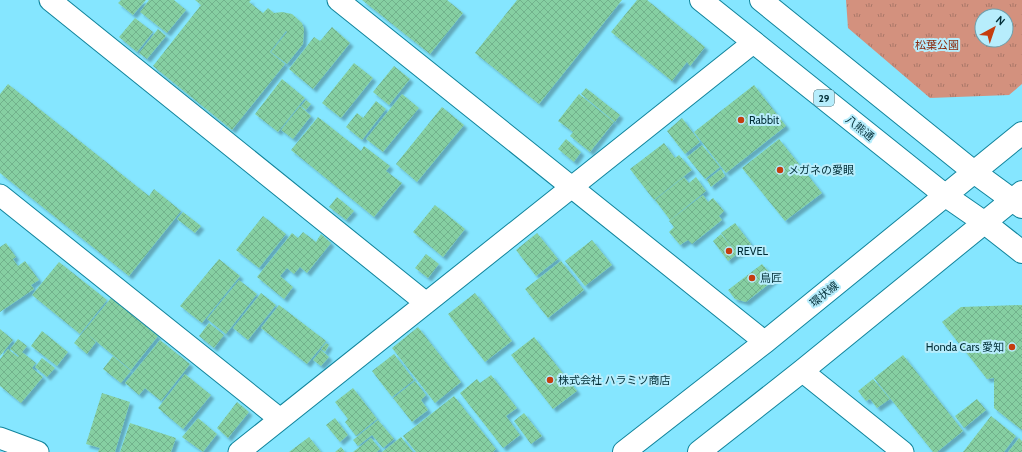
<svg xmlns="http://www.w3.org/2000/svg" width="1022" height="452" viewBox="0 0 1022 452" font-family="Cabin,'Noto Sans JP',sans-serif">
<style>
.park{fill:url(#park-tufts);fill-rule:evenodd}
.building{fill:url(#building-cross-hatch);filter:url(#shadow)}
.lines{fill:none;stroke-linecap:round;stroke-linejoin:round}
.minor-casing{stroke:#11849c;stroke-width:23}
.primary-casing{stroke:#11849c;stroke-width:24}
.minor{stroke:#fff;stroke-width:21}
.primary{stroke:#fff;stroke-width:22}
.poi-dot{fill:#c53d0f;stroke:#b7edfc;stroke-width:1.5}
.labels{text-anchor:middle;stroke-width:4;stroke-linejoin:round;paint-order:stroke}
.shield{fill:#b7edfc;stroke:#376771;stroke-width:1}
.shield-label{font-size:10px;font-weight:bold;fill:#002d36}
.park-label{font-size:11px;fill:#8a2c0f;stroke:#b7edfc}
.poi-label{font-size:11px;fill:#002d36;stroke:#b7edfc;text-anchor:start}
.street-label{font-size:11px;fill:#002d36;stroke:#b7edfc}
</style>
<defs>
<pattern id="park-tufts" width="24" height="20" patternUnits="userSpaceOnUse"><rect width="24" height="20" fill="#d3917e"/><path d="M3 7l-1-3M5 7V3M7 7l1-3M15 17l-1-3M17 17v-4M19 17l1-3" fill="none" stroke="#a97768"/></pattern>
<pattern id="building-cross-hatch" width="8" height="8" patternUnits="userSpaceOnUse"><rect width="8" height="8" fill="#86cfa2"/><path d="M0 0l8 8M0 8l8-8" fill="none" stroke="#72b28c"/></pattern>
<filter id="shadow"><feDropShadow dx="3.5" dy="3.5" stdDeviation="1" flood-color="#0004"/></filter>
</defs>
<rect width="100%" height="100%" fill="#85e6ff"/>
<path class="park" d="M846,0H1022V84L1009,95L930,98L848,28ZM982,16H1006V40H982Z"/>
<path class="building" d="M121,0H146L133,15L118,3Z
M149,0H174L186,10L167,33L140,12Z
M195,0H251L249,2L263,13L268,8L274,13L282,12L292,14L302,23L304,29L303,44L287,64L271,52L287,32L286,31L270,52L285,64L232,130L153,66L201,5Z
M362,0H447L463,13L430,54Z
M517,0H622L539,104L475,53Z
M637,0H647L705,47L690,66L687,62L672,81L611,32Z
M135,18L153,32L137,52L119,37Z
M332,27L350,43L313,89L289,69L314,37L320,41Z
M158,29L166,36L147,59L139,53Z
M354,63L373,78L341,118L322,103Z
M394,66L410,79L389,105L373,92Z
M282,79L305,98L278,132L255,114Z
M8,84L149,196L154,189L181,211L129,276L0,173V94Z
M754,85L786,126L726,173L694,132Z
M586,88L620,115L615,122L581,94Z
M402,94L419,108L383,152L366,139Z
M579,94L614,122L590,152L570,136L573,132L558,121Z
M306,100L311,104L306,110L301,106Z
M376,101L386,109L362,140L346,127L357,113L363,118Z
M300,106L311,116L293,139L281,130Z
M442,107L464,125L417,182L396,164Z
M318,117L361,151L364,146L390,166L386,171L402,183L374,217L291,150Z
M682,118L700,142L685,154L667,131Z
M566,139L581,152L574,162L558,149Z
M779,139L822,193L785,221L742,168Z
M664,143L675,158L679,155L692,170L654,200L630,169Z
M702,145L720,167L705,179L687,157Z
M721,169L725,176L711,187L707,180Z
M684,177L689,183L696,177L706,191L670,220L655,200Z
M703,195L708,202L713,198L724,211L719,216L722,220L692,244L688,240L680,245L669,232L674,227L669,221Z
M337,197L354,211L346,220L329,207Z
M435,205L465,229L443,257L413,232Z
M183,212L201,226L195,233L177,219Z
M263,216L286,234L259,268L236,250Z
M735,223L751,244L738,255L721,233Z
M303,232L316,242L321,234L331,243L307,273L300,267L294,274L287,268L280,276L293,287L284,299L257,277L292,233L298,238Z
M537,233L558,259L536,276L516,250Z
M721,234L737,254L728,261L713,241Z
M592,240L612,265L585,286L565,261Z
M6,243L16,257L13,259L18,266L25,261L39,280L31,285L34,289L0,312V247Z
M426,254L439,264L428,278L415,268Z
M219,259L240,276L202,323L180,306Z
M561,261L584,290L548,318L525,289Z
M59,262L107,300L80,334L32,295Z
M762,264L775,279L746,302L735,299L728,290Z
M239,280L257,294L226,334L207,319Z
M261,293L276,305L248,340L233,328Z
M475,293L512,341L485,362L448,314Z
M111,298L158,336L131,370L86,333L96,342L87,354L74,343Z
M279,305L326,341L307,364L261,328Z
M1022,305V430L994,408V378L987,379L942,322L961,307Z
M209,323L224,335L214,348L199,336Z
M418,327L461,382L435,403L392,348Z
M0,329L13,340L0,356Z
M42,331L68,352L57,366L31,346Z
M534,337L577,391L553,409L511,355Z
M18,339L27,346L19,356L10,349Z
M160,340L190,364L161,401L145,388L139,395L125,383Z
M326,343L329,345L325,352L321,349Z
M8,349L18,357L22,352L36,363L32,368L43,377L21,403L0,386V359Z
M321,350L329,357L321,366L313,360Z
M394,354L414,380L392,397L372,371Z
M903,355L963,431L937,452H933L874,378Z
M113,356L131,371L121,383L103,369Z
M42,358L55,368L47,377L35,367Z
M185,374L211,395L183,429L158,408Z
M491,375L517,408L506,416L520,435L503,448L460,393L477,379L480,383Z
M873,379L890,399L877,408L870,399L866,401L858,391Z
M415,381L426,395L421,400L428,410L412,422L393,398Z
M353,388L377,419L356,436L345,422L348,419L335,402Z
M102,393L130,402L115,452H98L100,448L86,444Z
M454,396L496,449L493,452H416L403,436Z
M977,399L986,410L964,428L955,416Z
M237,402L249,412L228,438L217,428Z
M524,413L542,436L531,444L514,421Z
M991,416L1016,436L1004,452H963Z
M198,418L217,434L203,452L182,437Z
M335,418L348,435L340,442L326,425Z
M378,420L394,439L383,448L372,435L358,446L353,440Z
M130,423L176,438L171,452H120Z
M309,437L321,452H289Z
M401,437L413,452H382Z
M371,438L380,449L377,452H353Z
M1019,438L1022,441V452H1008Z
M341,447L345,452H335Z"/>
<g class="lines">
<g class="minor-casing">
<path id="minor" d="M50,0L426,303
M338,0L765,342
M0,195L280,419
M802,371L903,452
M0,438L38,452
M239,452L754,42"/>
</g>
<g class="primary-casing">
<path id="primary" d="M701,0L946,196L985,223L1022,252
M761,0L974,172L1022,207
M624,452L765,342L1022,133
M699,452L802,371L1022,192"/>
</g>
<use href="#minor" class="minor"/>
<use href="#primary" class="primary"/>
</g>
<g class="poi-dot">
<circle cx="741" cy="120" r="4"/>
<circle cx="780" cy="170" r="4"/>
<circle cx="729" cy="251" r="4"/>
<circle cx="752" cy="278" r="4"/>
<circle cx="1012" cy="347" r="4"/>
<circle cx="550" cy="380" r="4"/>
</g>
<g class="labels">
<rect class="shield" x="814" y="90" width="20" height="16" rx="3"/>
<g class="shield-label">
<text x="824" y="102">29</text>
</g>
<g class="park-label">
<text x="937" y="49">松葉公園</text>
</g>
<g class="poi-label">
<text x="749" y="124">Rabbit</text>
<text x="788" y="174">メガネの愛眼</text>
<text x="737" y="255">REVEL</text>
<text x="760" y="282">鳥匠</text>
<text x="1004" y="351" text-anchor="end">Honda Cars 愛知</text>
<text x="558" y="384">株式会社 ハラミツ商店</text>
</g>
<g class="street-label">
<text transform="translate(860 128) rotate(39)" y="4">八熊通</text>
<text transform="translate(824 294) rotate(-39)" y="4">環状線</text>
</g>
</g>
<g transform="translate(994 28) rotate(40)"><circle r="19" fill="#b7edfc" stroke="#6ea0ad"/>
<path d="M0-3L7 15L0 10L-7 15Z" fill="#c53d0f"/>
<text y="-6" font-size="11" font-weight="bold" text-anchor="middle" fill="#002d36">N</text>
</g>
</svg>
